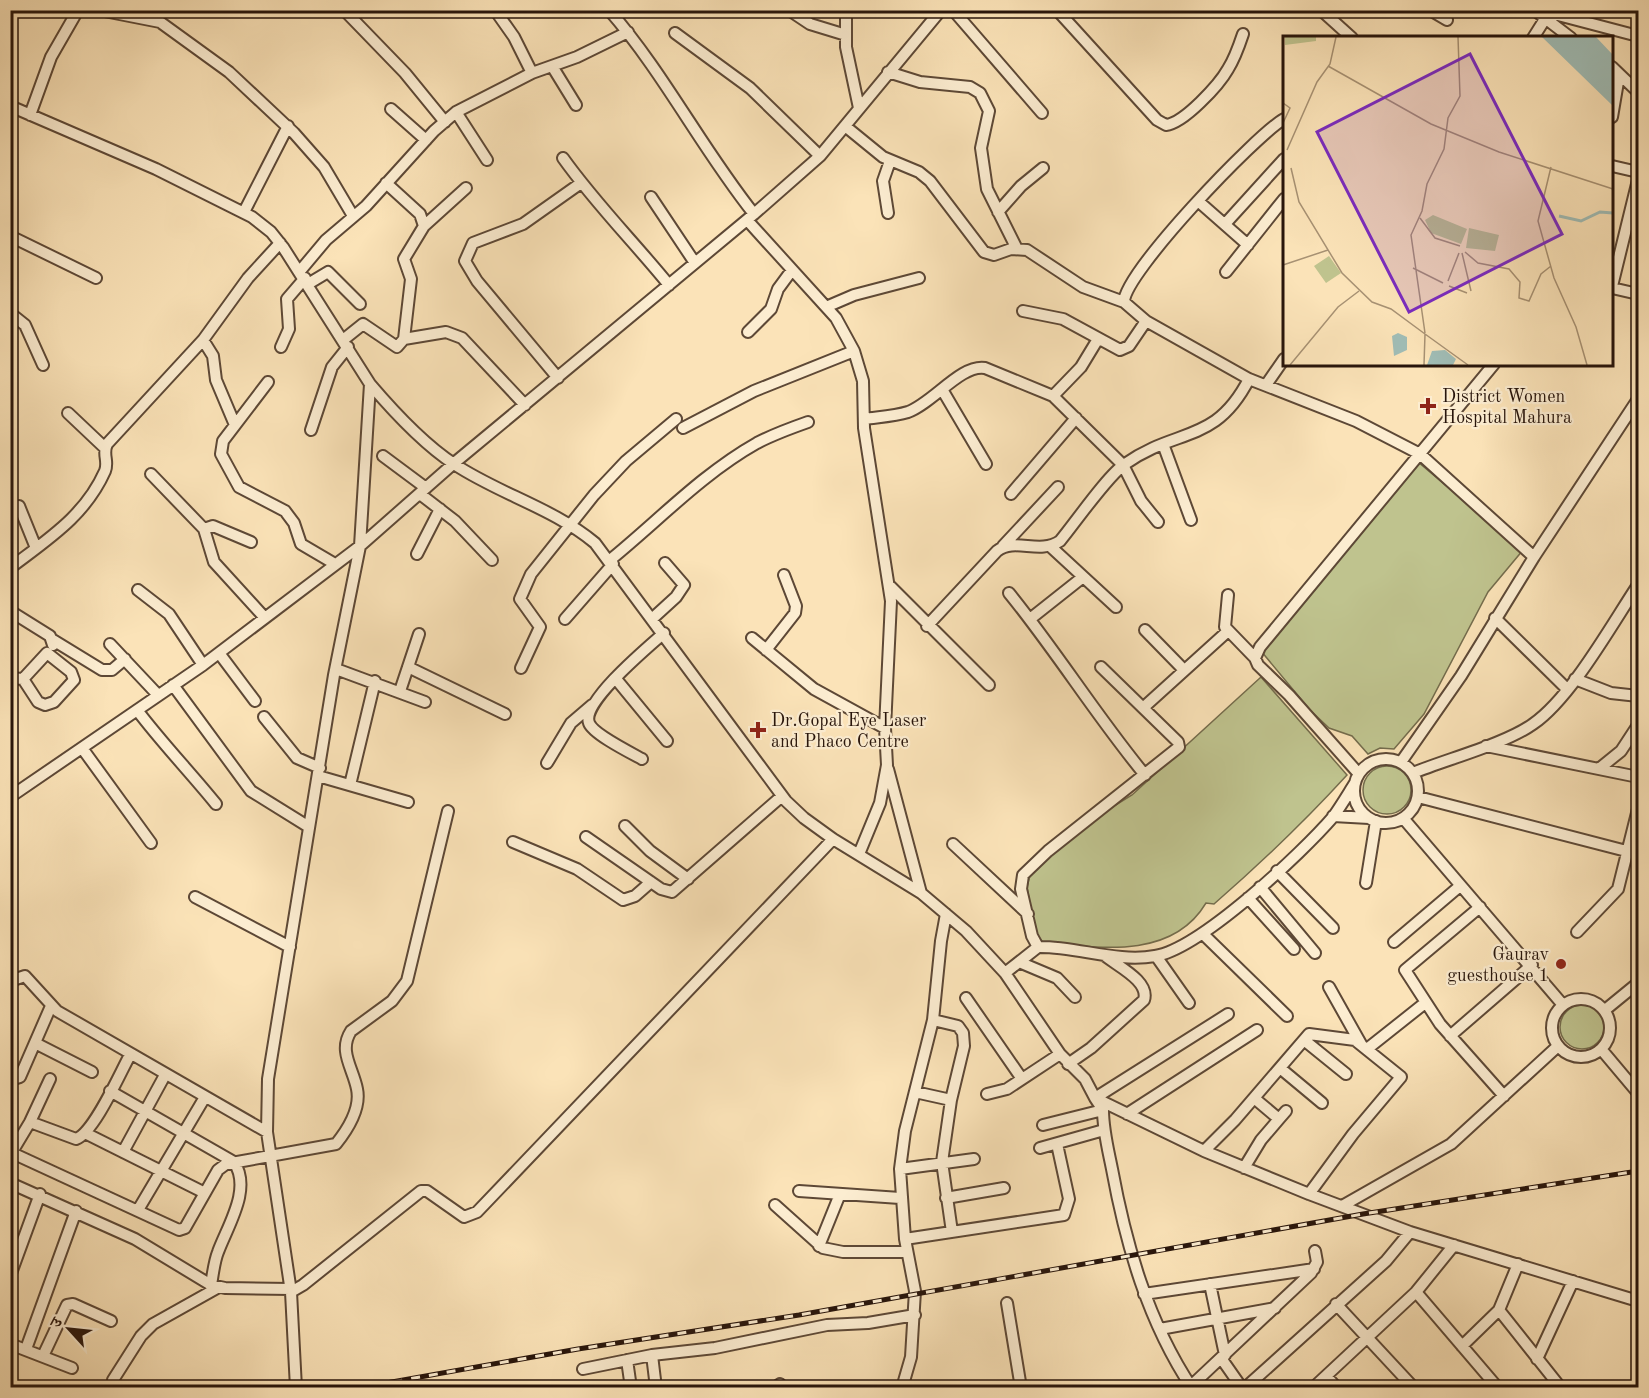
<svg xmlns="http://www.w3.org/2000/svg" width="1649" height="1398" viewBox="0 0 1649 1398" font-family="'Old Standard TT','Noto Serif Devanagari',serif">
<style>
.green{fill:#bfc38e;stroke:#746c4c;stroke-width:1.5}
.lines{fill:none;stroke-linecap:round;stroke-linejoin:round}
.minor-casing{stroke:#5d4836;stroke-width:14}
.minor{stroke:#fcedd1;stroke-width:10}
.rail-casing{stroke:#28150b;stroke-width:5}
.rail{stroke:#fcedd1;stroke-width:3;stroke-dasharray:9;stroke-linecap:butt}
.poi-dot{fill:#8f2418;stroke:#fcedd1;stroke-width:2}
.labels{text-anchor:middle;stroke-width:4.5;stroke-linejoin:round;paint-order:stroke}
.poi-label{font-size:18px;fill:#28150b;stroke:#fcedd1;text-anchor:start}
.inset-river{fill:none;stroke:#a0bdb6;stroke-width:3}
.inset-road{fill:none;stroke:#a79173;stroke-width:1.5}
.view{fill:#7b2cbf;fill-opacity:0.15;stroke:#7b2cbf;stroke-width:3}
.inset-edge{fill:none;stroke:#28150b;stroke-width:3}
</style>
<rect width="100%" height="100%" fill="#fbe3b8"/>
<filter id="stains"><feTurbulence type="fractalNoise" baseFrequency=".00333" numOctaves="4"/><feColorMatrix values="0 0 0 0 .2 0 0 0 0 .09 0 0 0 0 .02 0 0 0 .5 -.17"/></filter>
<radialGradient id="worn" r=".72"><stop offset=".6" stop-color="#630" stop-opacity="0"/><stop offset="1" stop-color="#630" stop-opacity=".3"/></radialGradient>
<path class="green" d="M1418,462L1523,550L1488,592L1424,714L1394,749L1380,748L1368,754L1352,736L1329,728L1310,710L1261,651Z
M1261,677L1347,775C1305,821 1261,863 1214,904L1206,903C1172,960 1099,948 1043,942L1035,934L1027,887L1031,871L1106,811L1132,795Z
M1363 790a24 24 0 1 1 48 0a24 24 0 1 1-48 0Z
M1560 1027a22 22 0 1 1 44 0a22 22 0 1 1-44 0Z"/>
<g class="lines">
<g class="minor-casing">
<path id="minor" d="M99,10L160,22L229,72L294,133L324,167L353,216
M344,10L405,73L445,122
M495,10L514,37L532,73
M609,10C664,73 702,149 754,214
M789,10L810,24L846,35
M846,10V47L859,108
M953,10L1042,113
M1057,10L1157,120L1166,125C1184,123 1219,85 1228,69C1235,58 1239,46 1243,34
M1321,10L1352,38
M1430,10L1447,20
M1539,10L1638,36
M1537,12L1571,38
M675,33L750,88L820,156
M1533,38L1545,19
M552,66L576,105
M1612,67L1638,92
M888,72L920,82L970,87L980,93L989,111L981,148L987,189L1017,249
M10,106L156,169L252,217L271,232L283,247L370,384C393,411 425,445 454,464C499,494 553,508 595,543L786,801L804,818L833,839L921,893L966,931L1005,973L1060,1054L1085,1079L1095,1098L1204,1151L1309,1194L1410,1232L1638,1301
M391,109L426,140
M456,112L487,160
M30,115L51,57L78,10
M1612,117L1619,76
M1284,119C1256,135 1124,273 1124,302L1146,321L1249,379L1356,421L1420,454L1534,557L1461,676L1401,762
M845,126L883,157L919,172L930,181L984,252L994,255L1011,249L1027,250L1083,287L1124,302
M563,158C595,203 634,242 669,285
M1612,166L1638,172
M651,197L695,263
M1198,201L1248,245
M244,212L288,126
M998,212L1021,186L1043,168
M888,213L883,181L890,161
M747,220L836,318L854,351L863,381L864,428L891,601L885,728L887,765L880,803L859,854
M1225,224L1284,159
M424,226L466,188
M10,236L96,278
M300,271L326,240L366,206L434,131L456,112L532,73L577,57L628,32
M1226,272L1284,199
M308,284L328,272L360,304
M1612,286L1638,180
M1612,288L1638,294
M826,307L854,295L919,278
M1023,311L1063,319L1120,350L1129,346L1146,321
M10,313L25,325L43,365
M748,332L771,309L778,289L792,270
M404,339L446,332L462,338L525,405
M203,340L213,356L216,380L235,425
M343,340L363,324L397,347L404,339L411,279L404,259L424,226L420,214L386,183
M281,347L289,329L287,299L305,278
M558,378L477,281L465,261L473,243L523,224L581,183
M268,382L223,441L221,454L239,487L285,511L294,523L301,544L335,564
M1266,385L1284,359
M943,391L986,464
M1053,396L1081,367L1098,339
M68,413L105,448
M865,419C879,417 895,416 908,412C933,403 961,364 985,368L1053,396L1123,465L1141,501L1158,522
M683,428L754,391L854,351
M311,430L332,367L348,347
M1163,444L1191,520
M383,456L426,488
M151,474L204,529L214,562L265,618
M420,494L455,521L492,560
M1011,494L1076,418
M19,506L36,548
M204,529L213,526L251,542
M1003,546L1058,487
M1051,547L1116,607
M417,554L440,509
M1534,557L1638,399
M610,560C658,521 702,474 757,443C774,434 791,428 808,422
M10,568C48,539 85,516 105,471C109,461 102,454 107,444L203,340L248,278L280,243
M889,585L989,685
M138,590L169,614L203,665
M1009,593C1057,652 1097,717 1145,775
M1228,595L1225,627L1255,658
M10,611L50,636L53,645
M653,618L676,597L684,585L665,563
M1495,618L1567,689
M565,619L613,564
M1030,619L1083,577
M927,626L997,551C1015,537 1039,555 1060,541C1075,523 1108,475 1125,464C1177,427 1215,445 1249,379
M1145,630L1184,670
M752,638L814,689L885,728
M53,640L102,670H112L125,659
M110,644L158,695
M766,650L795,613L796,606L784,575
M219,653L255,701
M408,667L505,714
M521,668L540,627L520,599L531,574L594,495L626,461L676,419
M336,669L425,702
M10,678L23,679L38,702L45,705L54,702L74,680L71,672L47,653L23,679
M616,679L667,741
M1575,679L1611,693L1638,696
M173,685L251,791L309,827
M400,691L419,634
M1144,707L1228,631
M137,710C162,743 190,772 216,804
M264,717L297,758L320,768
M1486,746L1638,777
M82,748L151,843
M642,759C631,753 593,734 589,723C581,703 648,647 664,633
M1354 791a32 32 0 1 1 64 0a32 32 0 1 1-64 0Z
M547,763L571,723L592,705
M1600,768L1621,751L1638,725
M888,769L921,893
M1413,773C1447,759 1505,744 1533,724C1571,698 1612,624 1638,585
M1359,774L1289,695L1258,665L1255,658L1260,647L1494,364
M318,776L408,802
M350,785L375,681
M10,797L203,665L360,546L453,464L754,214L820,156L941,10
M1418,797L1638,854
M1333,816L1369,818
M1403,818L1563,1005
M625,826L650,851L688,879
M586,837L661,889L672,892L782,796
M513,842L577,869L623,900L635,896L651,882
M953,844L1028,914
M1277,871L1333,928
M1366,883L1376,821
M1260,887L1315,953
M195,897L290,947
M1248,898L1294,949
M1480,907L1405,970L1440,1024L1504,1096
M1577,932L1618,889L1638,809
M1203,934L1287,1016
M1394,942L1460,886
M1038,947L1032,936L1021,889L1023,875L1048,851L1179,747L1178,742L1101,667
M1156,956L1189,1003
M1019,962L1057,978L1075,997
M1005,973L1038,947C1076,946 1117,963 1155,956C1200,949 1302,853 1333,817C1341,806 1348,794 1355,783
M10,981L25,976L57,1011L267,1132
M1329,987L1361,1044
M966,998L1022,1079
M1552 1028a29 29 0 1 1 58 0a29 29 0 1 1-58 0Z
M1605,1010L1638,983
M933,1020L958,1026L963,1033L964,1046L951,1100L942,1162L952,1232
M1450,1036L1532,965
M1304,1040L1346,1074
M35,1043L92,1072
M1367,1049L1425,1003
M1601,1049L1638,1093
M1068,1064L1091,1048L1144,1000C1150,981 1117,966 1104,955
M1280,1068L1322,1103
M10,1080L20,1077L51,1006
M110,1091L234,1162C252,1189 228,1225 218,1252C214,1262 213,1274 211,1285
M915,1092L951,1100
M987,1094L1007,1089L1060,1054
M1254,1098L1279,1119L1286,1111
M1127,1114L1257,1030
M30,1122L76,1139C94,1133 120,1073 130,1055
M1043,1125L1103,1110
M85,1133L205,1193
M1040,1148L1104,1130
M1204,1151L1235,1120L1309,1034L1355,1040L1401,1077L1353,1134L1309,1194
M10,1152L179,1230L185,1228L218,1170L226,1164L336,1144C348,1129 361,1108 357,1089C353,1068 338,1051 351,1031L392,1001L407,981L448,811
M12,1152L30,1122L50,1079
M123,1152L165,1075
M1244,1168L1261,1140L1279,1119
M900,1169L974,1159
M10,1183L135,1239L211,1285L225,1288L291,1289
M799,1191L900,1198
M946,1198L1004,1188
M775,1205L823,1248L843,1252H906
M1342,1206L1451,1144L1558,1046
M138,1210L205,1097
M905,1239L1064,1215L1069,1199L1057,1144
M819,1246L840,1194
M10,1276L40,1194
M1210,1284L1225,1355
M291,1292L303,1285L421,1191H427L464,1217L477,1212L833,839
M1416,1292L1498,1388
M1144,1294L1314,1269
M1007,1303L1021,1388
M1336,1304L1414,1388
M1499,1310L1561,1388
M1160,1329L1275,1308
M10,1344L72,1368
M1462,1346L1499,1310L1518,1264
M26,1349L76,1211
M652,1355L656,1388
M43,1356L67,1305L73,1304L111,1321
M1221,1358L1242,1388
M1537,1359L1573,1281
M627,1360L631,1388
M583,1369L652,1355L715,1348L827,1325L868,1323L915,1315
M1326,1376L1337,1388
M113,1380L141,1336L153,1324L219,1287
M1185,1387L1191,1386L1311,1273L1317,1262L1315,1251
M296,1388L291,1292L267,1132L268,1079L334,675L360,546L370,384
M774,1388L780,1384
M902,1388L911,1357L915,1291L905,1239L900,1169L905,1131L933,1020L941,941L946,914
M1192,1388C1148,1322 1126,1245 1112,1169C1108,1149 1103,1130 1103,1110L1095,1098L1228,1014
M1245,1388L1386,1261L1410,1232
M1313,1388L1416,1292L1454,1245"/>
</g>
<use href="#minor" class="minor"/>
<g class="rail-casing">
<path id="rail" d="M10,1387L12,1388
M358,1388L578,1349L799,1315L1363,1214L1638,1171"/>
</g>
<use href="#rail" class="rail"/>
</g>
<g class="poi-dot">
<path d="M1425 397h6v6h6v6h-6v6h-6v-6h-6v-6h6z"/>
<path d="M755 721h6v6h6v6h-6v6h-6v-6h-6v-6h6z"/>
<circle cx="1561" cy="964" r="6"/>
</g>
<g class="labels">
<g class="poi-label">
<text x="1442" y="402">District Women<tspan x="1442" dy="21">Hospital Mahura</tspan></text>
<text x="771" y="726">Dr.Gopal Eye Laser<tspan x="771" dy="21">and Phaco Centre</tspan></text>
<text x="1549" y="960" text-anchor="end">Gaurav<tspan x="1549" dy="21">guesthouse 1</tspan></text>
</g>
</g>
<g transform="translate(1283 36)">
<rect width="330" height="330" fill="#fbe3b8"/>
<path d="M2,1H33V5L2,9ZM150,179L184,193L178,208L148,197L142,184ZM186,192L216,199L212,215L183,212ZM46,220L58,237L43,247L31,230Z" fill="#bfc38e"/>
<path d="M259,1H313L330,19V70ZM115,297L124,301V314L111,320L109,300ZM162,314L173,323L170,329H144L149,315Z" fill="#a0bdb6"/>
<path class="inset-river" d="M276,180L298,185L317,176L330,177"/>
<path class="inset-road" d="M45,30L148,88L216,116L330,153M0,67L7,72L0,87M4,114L34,46L47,28L53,1M268,131L255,185L271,242L293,291L304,329M8,132L16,166L59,237L89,266L108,273L142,298M137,182L152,202L177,210M182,216L195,227L226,233L237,246L236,262L246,265L258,238L268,230M179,217L188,255M0,229L45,214M130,232L160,247M165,245L176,217M166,250L184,257M142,297L128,199L139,175L144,148L161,113L165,82L177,60L175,1M142,298L185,329M7,329L55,271L76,255M141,329L142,298"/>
<path class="view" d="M187,18L279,198L126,276L34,96Z"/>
<rect width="330" height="330" class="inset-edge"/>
</g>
<rect width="1649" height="1398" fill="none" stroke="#fbe3b8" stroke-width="36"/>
<rect x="12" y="12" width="1625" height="1374" fill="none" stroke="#28150b" stroke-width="3"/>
<rect x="18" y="18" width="1613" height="1362" fill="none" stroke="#28150b" stroke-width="1.5"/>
<g transform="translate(69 1329) rotate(297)" stroke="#fcedd1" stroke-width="4.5" paint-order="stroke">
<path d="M0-4.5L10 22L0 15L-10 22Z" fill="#28150b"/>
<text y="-9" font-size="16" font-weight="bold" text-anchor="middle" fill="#28150b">उ</text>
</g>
<rect width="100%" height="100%" filter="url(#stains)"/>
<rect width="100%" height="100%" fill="url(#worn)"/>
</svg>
